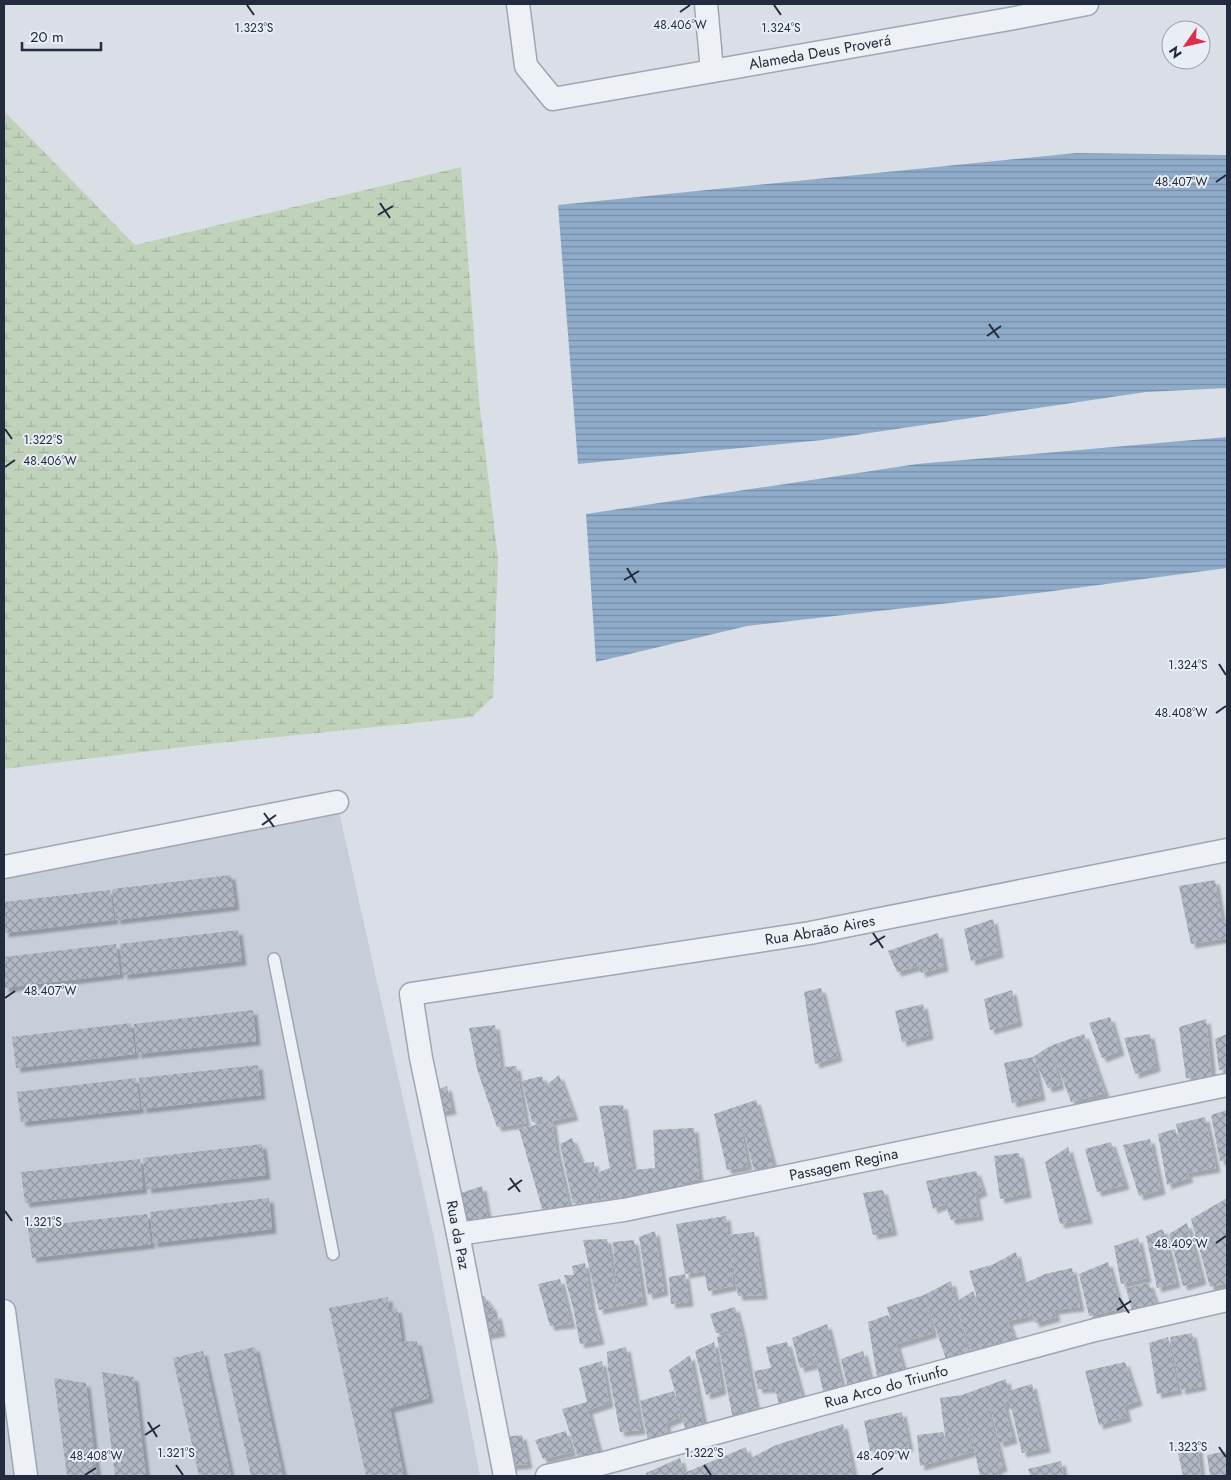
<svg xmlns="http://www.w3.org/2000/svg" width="1231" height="1480" viewBox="0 0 1231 1480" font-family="Jost,sans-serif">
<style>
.built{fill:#c8ced9}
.wetland{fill:url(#wetland-marsh)}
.water{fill:url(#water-rules)}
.building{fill:url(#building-cross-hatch);filter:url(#shadow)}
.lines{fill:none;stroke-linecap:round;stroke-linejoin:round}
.lane-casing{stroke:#9fa6b1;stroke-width:14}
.street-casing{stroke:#9fa6b1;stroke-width:25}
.lane{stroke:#edf0f5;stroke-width:11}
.street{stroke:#edf0f5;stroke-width:22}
.ticks{fill:none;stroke:#232c3e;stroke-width:2}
.labels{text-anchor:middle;stroke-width:4;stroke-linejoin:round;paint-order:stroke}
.street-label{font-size:15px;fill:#232c3e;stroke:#e9eef5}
.ticks-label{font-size:12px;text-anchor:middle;fill:#232c3e;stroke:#e9eef5;stroke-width:4;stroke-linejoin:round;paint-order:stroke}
</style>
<defs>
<pattern id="wetland-marsh" width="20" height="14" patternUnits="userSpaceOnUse" patternTransform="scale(1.25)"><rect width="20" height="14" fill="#c0d2ba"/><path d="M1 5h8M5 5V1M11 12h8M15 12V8" fill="none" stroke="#a5b4a1"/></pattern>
<pattern id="water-rules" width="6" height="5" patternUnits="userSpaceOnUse" patternTransform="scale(1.25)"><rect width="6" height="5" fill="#90accb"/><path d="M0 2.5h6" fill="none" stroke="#758ca6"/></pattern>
<pattern id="building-cross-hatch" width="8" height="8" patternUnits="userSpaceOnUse" patternTransform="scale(1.25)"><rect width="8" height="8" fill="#b1b8c4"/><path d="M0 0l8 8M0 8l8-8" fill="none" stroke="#9096a1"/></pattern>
<filter id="shadow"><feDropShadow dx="4.5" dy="4.5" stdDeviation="1" flood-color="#0004"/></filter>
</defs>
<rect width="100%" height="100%" fill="#dadfe7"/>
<path class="built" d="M337,802L434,1237L480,1476H4V867Z"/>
<path class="wetland" d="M4,111L135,245L461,167L479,400L498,558L493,697L472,717L200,745L4,769Z"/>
<path class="water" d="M1076,153L1227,155V388L1146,392L822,440L578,464L558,205Z
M1227,437V568L1038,593L747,626L596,662L586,514L917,464Z"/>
<path class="building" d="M231,875L235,906L116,920L112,889Z
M1215,880L1222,922L1227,920V938L1191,944L1179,886Z
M110,890L114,920L4,933V902Z
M993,919L999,953L971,961L964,929Z
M238,930L242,961L123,975L120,944Z
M938,933L944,967L921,973L915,950L918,966L897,972L888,951Z
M116,944L120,974L4,988V957Z
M821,988L838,1057L815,1064L804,992Z
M1012,990L1018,1022L990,1030L984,999Z
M923,1004L929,1035L902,1042L895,1011Z
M253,1010L256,1041L137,1054L134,1024Z
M1110,1017L1120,1051L1102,1058L1089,1023Z
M1206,1019L1212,1076L1186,1078L1179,1027Z
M131,1023L135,1054L16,1068L12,1037Z
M495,1025L501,1067L516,1066L526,1123L497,1127L477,1069L469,1028Z
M1084,1034L1105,1093L1071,1102L1051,1048L1060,1085L1048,1088L1033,1057L1050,1046Z
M1150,1034L1156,1067L1135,1074L1124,1038Z
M1227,1034V1069L1219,1070L1215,1039Z
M1033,1057L1041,1096L1012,1103L1004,1063Z
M258,1065L261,1095L142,1109L139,1078Z
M559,1075L574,1116L552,1121L532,1122L522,1081L542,1076L545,1086Z
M136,1078L140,1109L21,1122L17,1092Z
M447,1086L452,1110L440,1112L435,1091Z
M756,1100L775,1172L756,1176L738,1111L748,1166L727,1170L714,1114Z
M623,1105L633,1170L655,1168L653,1130L694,1128L699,1179L684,1182L683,1191L604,1208L596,1177L600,1208L573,1203L560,1144L572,1138L582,1163L594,1162L595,1174L609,1168L611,1174L599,1106Z
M1227,1110V1160L1220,1161L1211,1115Z
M1205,1117L1216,1168L1187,1173L1189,1178L1167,1185L1158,1134L1175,1129L1184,1159L1176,1124Z
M552,1121L556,1150L569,1205L543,1212L519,1129Z
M1150,1139L1161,1190L1139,1196L1123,1145Z
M1111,1142L1125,1185L1097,1192L1085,1149Z
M262,1144L266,1175L147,1189L143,1158Z
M1068,1147L1088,1219L1060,1224L1045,1162Z
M1019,1153L1027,1193L1000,1199L994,1156Z
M140,1159L143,1189L25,1203L21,1172Z
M976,1171L983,1191L975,1195L979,1216L951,1220L945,1204L933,1209L926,1181Z
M482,1186L488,1219L464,1233L455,1195Z
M883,1190L893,1231L873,1235L863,1193Z
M269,1198L272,1229L153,1243L150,1212Z
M1227,1198V1283L1210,1287L1191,1219Z
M147,1214L151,1244L32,1258L28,1227Z
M726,1216L728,1235L754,1232L763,1295L738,1296L730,1242L733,1286L708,1291L704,1271L685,1274L689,1302L671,1304L669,1277L685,1274L676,1224Z
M1187,1223L1202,1280L1183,1286L1169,1234Z
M1163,1229L1176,1283L1157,1288L1146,1236Z
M655,1231L664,1291L648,1295L639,1237Z
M1138,1238L1147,1278L1121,1284L1114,1246Z
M607,1239L618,1300L613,1242L634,1240L643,1301L599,1310L583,1240Z
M1016,1252L1023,1284L1045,1274L1072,1268L1080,1307L1054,1310L1056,1317L1035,1323L1025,1294L1031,1316L1008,1321L1015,1340L993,1351L973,1356L957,1308L969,1355L946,1359L925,1297L933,1333L896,1344L904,1370L877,1377L868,1322L888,1315L891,1321L887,1307L924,1295L951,1281L956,1302L973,1291L983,1318L969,1271L992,1265Z
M1108,1262L1121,1309L1089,1316L1079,1274Z
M585,1263L591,1305L600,1340L580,1344L573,1307L564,1275H574L572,1266Z
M560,1279L571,1324L550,1326L538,1284Z
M1149,1283L1156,1304L1132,1311L1126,1288Z
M484,1296L494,1310L479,1316L497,1314L501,1332L486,1335L479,1316L476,1299Z
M388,1297L389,1310L397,1308L402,1342L417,1341L429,1398L390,1408L404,1476H366L329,1308Z
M735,1307L741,1330L716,1333L710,1314Z
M827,1324L845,1398L825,1399L811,1339L815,1364L800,1368L792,1338Z
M741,1330L757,1412L733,1419L717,1337Z
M1192,1333L1202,1386L1181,1390L1170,1337Z
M1168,1337L1178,1390L1157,1394L1149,1343Z
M714,1342L722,1390L706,1395L695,1351Z
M787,1342L805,1408L780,1409L775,1388L758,1389L754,1371L771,1368L766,1347Z
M255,1347L283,1476H251L224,1354Z
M626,1347L641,1430L620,1432L608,1369L607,1352Z
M203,1351L231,1476H199L173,1358Z
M863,1351L873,1390L849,1392L841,1359Z
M690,1355L705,1431L687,1435L669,1370Z
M602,1361L609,1403L588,1410L601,1459L580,1464L562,1409L587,1402L579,1368Z
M1125,1362L1138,1401L1124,1406L1127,1417L1099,1425L1085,1371Z
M102,1372L134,1377L146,1476H115Z
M54,1378L86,1383L97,1476H67Z
M1006,1379L1008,1391L1032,1384L1046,1448L1022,1453L1008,1394L1009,1403L1004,1405L1013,1439L999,1443L991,1408L988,1409L1003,1467L997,1469L999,1476H980L965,1408L972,1452L920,1466L917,1435L943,1432L946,1443L940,1398L962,1395Z
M674,1391L680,1417L666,1423L669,1441L649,1445L640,1401Z
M902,1412L909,1447L870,1451L864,1421Z
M843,1424L854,1476H781L776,1449L779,1476H685L684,1473L746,1447L749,1459L776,1445Z
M566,1431L572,1452L543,1459L535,1440Z
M522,1435L528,1464L508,1466L502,1437Z
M1198,1447L1201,1476H1183L1178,1453Z
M1227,1451V1476H1210L1207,1455Z
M680,1458L685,1476H646V1473Z
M1061,1461L1064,1476H1031L1028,1469Z"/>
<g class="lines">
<g class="lane-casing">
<path id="lane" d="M274,959L333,1254"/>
</g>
<g class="street-casing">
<g id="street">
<path id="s1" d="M518,4L526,66L553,99L1015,18L1087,4"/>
<path d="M706,4L712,71"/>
<path d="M4,867L337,802"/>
<path id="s2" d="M458,1234L624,1210L1227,1085"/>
<path d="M4,1311L26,1476"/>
<path id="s3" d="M505,1476L458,1234L421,1058L411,994L810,933L1227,850"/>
<path id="s4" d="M547,1476L601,1464L1095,1330L1227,1300"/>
</g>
</g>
<use href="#lane" class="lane"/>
<use href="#street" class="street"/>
</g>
<path class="ticks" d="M247,5L254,15M774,5L781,15M680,12L690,5M1216,182L1226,175M380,203L390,218M378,215L393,206M989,324L999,338M987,336L1001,326M5,429L12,439M5,467L15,460M627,568L636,583M624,580L639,571M1219,664L1226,675M1216,713L1226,706M264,813L274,827M262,825L276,815M873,933L883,948M870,945L885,936M5,998L15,991M510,1178L520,1192M508,1190L522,1180M5,1211L12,1221M1216,1243L1226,1236M1119,1298L1129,1313M1117,1310L1131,1301M148,1422L157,1437M145,1435L160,1425M1219,1447L1226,1457M176,1465L183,1475M704,1465L711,1475M85,1475L96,1468M872,1475L883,1468"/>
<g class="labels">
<g class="street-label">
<text dy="5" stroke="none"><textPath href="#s1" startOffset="376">Alameda Deus Proverá</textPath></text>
<text dy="5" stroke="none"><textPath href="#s3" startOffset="905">Rua Abraão Aires</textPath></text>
<text dy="5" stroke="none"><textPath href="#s2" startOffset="392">Passagem Regina</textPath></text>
<text transform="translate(458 1235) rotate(79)" y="5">Rua da Paz</text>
<text dy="5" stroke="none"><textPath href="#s4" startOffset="351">Rua Arco do Triunfo</textPath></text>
</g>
</g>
<g class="ticks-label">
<text x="680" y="29">48.406°W</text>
<text x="254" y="32">1.323°S</text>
<text x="781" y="32">1.324°S</text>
<text x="1181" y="186">48.407°W</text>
<text x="43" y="444">1.322°S</text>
<text x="50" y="465">48.406°W</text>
<text x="1188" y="669">1.324°S</text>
<text x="1181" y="717">48.408°W</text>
<text x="50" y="995">48.407°W</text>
<text x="43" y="1226">1.321°S</text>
<text x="1181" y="1248">48.409°W</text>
<text x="1188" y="1451">1.323°S</text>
<text x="176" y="1457">1.321°S</text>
<text x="704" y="1457">1.322°S</text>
<text x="96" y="1460">48.408°W</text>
<text x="883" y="1460">48.409°W</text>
</g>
<rect width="1231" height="1480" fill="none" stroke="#232c3e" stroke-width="10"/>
<g transform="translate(1186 45) rotate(236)"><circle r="24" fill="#e9eef5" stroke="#9aa0ac"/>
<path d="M0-4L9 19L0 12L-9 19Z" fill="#dc2f47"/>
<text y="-8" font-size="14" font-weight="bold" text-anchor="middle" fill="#232c3e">N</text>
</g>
<path d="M22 42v8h79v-8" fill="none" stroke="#232c3e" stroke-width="2.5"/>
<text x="30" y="42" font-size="15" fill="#232c3e" stroke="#e9eef5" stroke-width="4" paint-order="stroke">20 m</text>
</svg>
